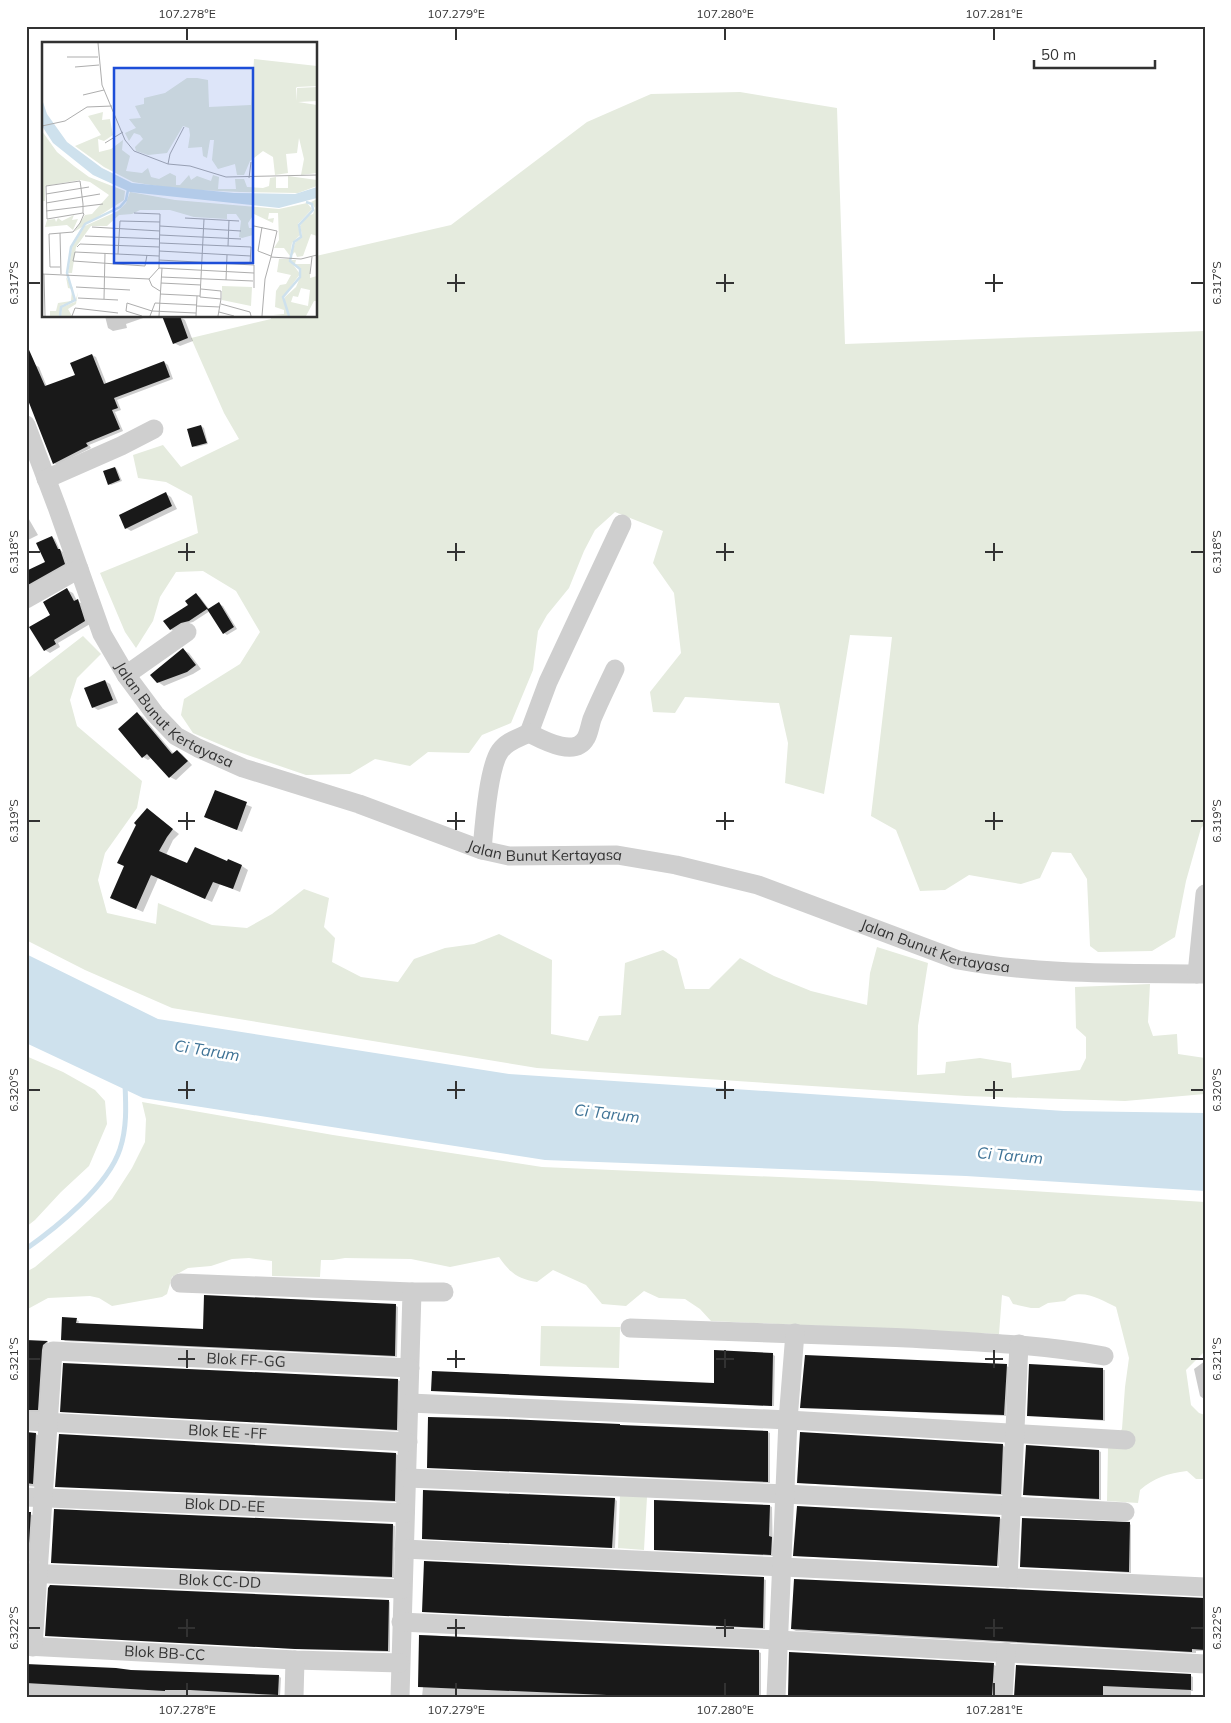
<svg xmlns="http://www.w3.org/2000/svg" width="1231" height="1723" viewBox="0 0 1231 1723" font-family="Mulish,sans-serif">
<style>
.green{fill:#e5ebde}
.water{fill:#cee1ed}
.shadow{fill:#0003}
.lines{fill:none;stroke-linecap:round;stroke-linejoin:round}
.stream{stroke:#cee1ed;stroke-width:5}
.building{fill:#191919}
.minor{stroke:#cfcfcf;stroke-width:19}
.ticks{fill:none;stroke:#323232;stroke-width:2}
.labels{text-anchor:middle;stroke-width:5;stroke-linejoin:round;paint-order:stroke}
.street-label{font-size:15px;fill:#323232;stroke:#fff}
.water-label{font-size:16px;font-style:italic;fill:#3f7396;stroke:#fff}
.inset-river{fill:none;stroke:#cee1ed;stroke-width:2.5}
.inset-road{fill:none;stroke:#adadad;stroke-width:1}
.view{fill:#1d4ed8;fill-opacity:0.15;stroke:#1d4ed8;stroke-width:2.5}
.inset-edge{fill:none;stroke:#323232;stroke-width:2.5}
.neatline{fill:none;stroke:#323232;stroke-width:2}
.ticks-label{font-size:12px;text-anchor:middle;fill:#323232}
</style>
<rect width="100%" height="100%" fill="#fff"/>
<path class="green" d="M740,92L837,108L845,344L1205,331V824L1201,828L1186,881L1175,937L1152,951L1098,952L1090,946L1087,879L1071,853L1052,852L1040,878L1021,884L969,875L945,890L920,891L896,830L871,816L892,637L850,635L824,794L785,783L788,743L779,703C747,702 716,698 685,697L675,713L653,712L650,692L681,653L674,593L653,563L663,531L615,512L595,530L584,551L569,588L547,615L538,631L533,670L511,723L482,735L469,753L428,752L410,766L375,759L350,774L306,775L233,750L193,733L181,715L184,699L240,664L260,632L236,591L203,571L176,572L160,597L153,621L136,648L125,632L100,573L198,533L192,496L166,482L138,478L133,455L163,445L181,467L239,439L224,413L191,338L271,319V316H316V256L451,225L587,122L651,94Z
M83,636L101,654L77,678L70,700L77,726L142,781L137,808L105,853L98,880L107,913L156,924L158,903L212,925L247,928L272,914L304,889L329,898L324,927L335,938L332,962L361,977L398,982L414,959L445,948L474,944L499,934L552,960L551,1034L588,1041L599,1016L621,1015L625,963L663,950L677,959L685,989H709L740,958L774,976L811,991L867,1005L870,973L877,947L928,963L918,1026L917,1075L945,1073L946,1062L980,1058L1011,1063L1012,1078L1080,1070L1086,1058V1037L1076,1028L1075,987L1150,984L1148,1022L1153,1036L1177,1034L1178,1054L1205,1058V1094L1125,1101L966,1096L537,1068L172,1008L85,970L26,940V680Z
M26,1056L63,1072L95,1090L105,1101L107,1124L89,1166L61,1192L35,1220L26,1227Z
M142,1102L333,1135L542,1167L872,1181L1205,1202V1351L1186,1370L1191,1405L1199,1413L1205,1415V1479H1196L1187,1471C1168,1473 1154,1478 1140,1490L1138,1503L1107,1501L1108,1448L1122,1429L1125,1387L1129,1358L1116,1307C1101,1300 1079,1286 1065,1301L1048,1303L1039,1308H1031L1013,1304L1009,1297L1002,1295L999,1334L711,1321L700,1309L685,1299L659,1298L644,1291L626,1306L602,1304L586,1285L553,1270L537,1282C518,1279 510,1273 499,1257L450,1267L411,1259L345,1258L333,1260H321L320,1277L272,1276V1261L249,1258L232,1259L211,1266L188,1268L172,1277L167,1294L162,1297L112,1306L99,1298L90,1296L48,1298L26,1310V1272L35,1267L75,1233L112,1199L132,1168L145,1142L146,1119Z
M541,1326L620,1327L619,1368L540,1366Z
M620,1495L647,1497L644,1550L618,1548Z"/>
<path class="water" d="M26,954L158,1019L509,1074L1064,1111L1205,1113V1191L966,1176L545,1160L143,1098L26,1043Z"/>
<path class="shadow" d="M105,316H149L126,324L127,328L113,331L108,328Z
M180,317L185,320L193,341L180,346L174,343Z
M92,355L96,357L107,385L164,362L168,365L173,379L117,400L121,410L115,412L123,431L89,445L91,448L57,465L54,463L35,365L39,367L47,387L77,375Z
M201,426L204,428L208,444L196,447L193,446Z
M115,468L117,469L122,481L111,485L109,484Z
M166,494L171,497L177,509L131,531L126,528Z
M26,514L38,535L26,541Z
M52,537L55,539L60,550L63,552L68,566L26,589V572L47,563Z
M67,590L73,593L77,601L83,604L90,624L58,643L60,647L50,653L45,650L52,615Z
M196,595L200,597L209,609L219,604L223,606L237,629L227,635L224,633L210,611L193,622L185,624L174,631L171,630Z
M183,650L189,653L201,669L193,674L164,686L158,682Z
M105,681L110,684L118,703L98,710L93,707Z
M137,713L143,717L174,754L177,751L182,754L192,765L176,780L170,777L151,758L148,760L143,757Z
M215,792L252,807L242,832L205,817Z
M148,810L179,834L173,840L166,855L188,865L228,863L242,866L248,870L240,892L220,884L212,902L158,878L143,912L112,898Z
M395,1305L398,1307L397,1357L65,1341L63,1339L76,1320L79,1321L78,1325L205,1331Z
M26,1342H47L54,1346L45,1414L26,1416Z
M772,1354L775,1356L774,1406L432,1390L715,1384Z
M1205,1361V1399H1204L1200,1396L1194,1369Z
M1030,1365L1105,1370V1421L1028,1415Z
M1006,1366L1009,1367L1006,1416L802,1407Z
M398,1380L400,1381L399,1431L61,1411Z
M768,1432L770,1433V1483L428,1467Z
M26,1433L36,1434L43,1438L40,1487L26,1486Z
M1003,1445L1005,1447L1003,1495L798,1483Z
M1099,1451L1101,1452V1500L1024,1495Z
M396,1454L398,1455L397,1502L56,1486Z
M425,1491L615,1499L617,1501L615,1548L426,1539L423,1538Z
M770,1506L772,1507L773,1556L655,1549Z
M26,1513L36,1516L33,1562L26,1561Z
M999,1518L1002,1519L999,1566L795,1556Z
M1129,1523L1131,1525V1573L1021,1566Z
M392,1525L395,1526L394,1578L52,1562Z
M763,1579L766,1580L765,1629L423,1611Z
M26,1588L31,1591L26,1638Z
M1205,1599V1651H1196V1653L796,1631L792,1629Z
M388,1601L390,1602V1652L299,1649L46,1635Z
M421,1635L759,1652L761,1653V1697H422L423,1687L419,1686Z
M791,1653L994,1665L996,1666L994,1697H788Z
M26,1665L131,1671L279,1676L281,1678L280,1697H26Z
M1018,1666L1191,1676L1193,1677V1691H1191V1697H1015Z"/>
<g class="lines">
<path class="stream" d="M26,1249C57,1227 108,1186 120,1149C127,1128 126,1106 125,1084"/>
</g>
<path class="building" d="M162,316H180L188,338L173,344Z
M26,343L45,386L75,375L70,363L92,354L104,384L164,361L170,377L114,398L118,408L112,410L120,429L86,443L88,446L53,464L26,395Z
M201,425L207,443L192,447L187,429Z
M115,467L120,480L108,485L103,471Z
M166,492L172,506L125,529L119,515Z
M52,536L58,549H60L65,564L26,586V571L45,562L36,543Z
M67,588L74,601L78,599L85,621L54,640L56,644L44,651L29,627L50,615L43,602Z
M196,593L208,609L219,602L234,627L223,634L207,609L189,621L181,623L170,630L163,621L188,605L185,601Z
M183,648L196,665L187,672L157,683L150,675Z
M105,680L113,700L92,708L84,688Z
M137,712L172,754L177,750L188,761L169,778L147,754L142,758L118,729Z
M215,790L247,802L237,830L204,817Z
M147,808L173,829L167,837L159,851L187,863L195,847L227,861L228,859L242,865L233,889L213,882L205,899L151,875L136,909L110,898L124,866L117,863L136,825L134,823Z
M204,1295L396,1304L395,1356L61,1340L62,1317L77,1318L76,1323L203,1329Z
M26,1340L48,1341L43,1345L42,1350L38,1410H26Z
M714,1350L773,1353L772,1406L431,1391L432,1371L714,1383Z
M805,1355L1007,1364L1004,1415L800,1408Z
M63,1363L398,1379L397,1430L60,1412Z
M1029,1364L1103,1368V1420L1027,1416Z
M428,1417L507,1419L620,1424V1425L768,1431V1482L427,1468Z
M26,1432L36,1433L33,1484L26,1483Z
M800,1432L1003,1444L1001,1494L797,1483Z
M59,1434L396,1453L395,1501L55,1487Z
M1026,1445L1099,1450V1499L1023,1495Z
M423,1490L615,1498L612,1548L422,1539Z
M654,1500L770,1505L769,1536L772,1537L771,1555L654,1550Z
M797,1506L1000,1517L997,1566L793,1556Z
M54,1509L393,1524L392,1577L51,1563Z
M26,1512H31L28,1559H26Z
M1022,1518L1130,1522L1129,1572L1020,1567Z
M424,1561L764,1577L763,1628L422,1612Z
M794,1579L1205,1598V1650L1192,1649V1652L791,1629Z
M50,1585L389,1600L388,1651L295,1649L45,1636L48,1588Z
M419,1635L759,1650V1697H653L418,1687Z
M789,1652L994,1663L992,1697H788Z
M26,1664L116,1668L131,1670L279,1675L278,1695L190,1690H165V1691L26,1683Z
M1016,1665L1191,1674V1690L1103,1686V1697H1014Z"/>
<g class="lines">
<g class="minor">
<path id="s1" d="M26,425L57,507L102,634L126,675L155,714L176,736L198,748L243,768L359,804L482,850L509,856L617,855L676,865L758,885L958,960C1039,975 1123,973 1205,974"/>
<path d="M46,479L121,446L154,429"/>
<path d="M26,599L79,569"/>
<path d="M126,675L187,632"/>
<path d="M529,733L548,682L622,524"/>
<path d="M482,850C484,828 488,768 500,751C507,741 519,738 529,733C543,740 575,758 586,738C589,733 590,725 592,719C599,702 607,686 615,669"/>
<path d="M1197,974L1205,894"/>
<path d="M180,1283L412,1292L400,1697"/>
<path d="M412,1292H444"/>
<path d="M630,1328C723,1331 815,1334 907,1338C973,1342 1039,1344 1104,1356"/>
<path d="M410,1403L788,1420L1126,1440"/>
<path id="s2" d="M26,1421L408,1442"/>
<path d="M407,1478L786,1494L1125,1512"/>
<path id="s3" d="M26,1497L405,1513"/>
<path d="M404,1549L1205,1587"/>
<path id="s4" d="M26,1573L402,1589"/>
<path d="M1008,1578L1019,1344"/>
<path d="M401,1622L778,1640L1205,1664"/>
<path id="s5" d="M26,1646L295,1660L400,1663"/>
<path id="s6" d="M33,1647L53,1351L410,1368"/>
<path d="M294,1697L295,1660"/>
<path d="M776,1697L788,1420L795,1333"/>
<path d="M1003,1697L1006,1652"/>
</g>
</g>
<path class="ticks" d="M187,28V40M456,28V40M725,28V40M994,28V40M456,274V292M725,274V292M994,274V292M28,283H40M447,283H465M716,283H734M985,283H1003M1191,283H1204M187,543V561M456,543V561M725,543V561M994,543V561M28,552H40M178,552H195M447,552H465M716,552H734M985,552H1003M1191,552H1204M187,812V830M456,812V830M725,812V830M994,812V830M28,821H40M178,821H195M447,821H465M716,821H734M985,821H1003M1191,821H1204M187,1081V1099M456,1081V1099M725,1081V1099M994,1081V1099M28,1090H40M178,1090H195M447,1090H465M716,1090H734M985,1090H1003M1191,1090H1204M187,1350V1368M456,1350V1368M725,1350V1368M994,1350V1368M28,1359H40M178,1359H195M447,1359H465M716,1359H734M985,1359H1003M1191,1359H1204M187,1619V1637M456,1619V1637M725,1619V1637M994,1619V1637M28,1628H40M178,1628H195M447,1628H465M716,1628H734M985,1628H1003M1191,1628H1204M187,1683V1696M456,1683V1696M725,1683V1696M994,1683V1696"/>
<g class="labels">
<g class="street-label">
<text dy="5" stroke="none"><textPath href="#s1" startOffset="334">Jalan Bunut Kertayasa</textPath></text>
<text dy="5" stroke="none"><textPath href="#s1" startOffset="739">Jalan Bunut Kertayasa</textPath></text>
<text dy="5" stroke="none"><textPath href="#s1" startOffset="1144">Jalan Bunut Kertayasa</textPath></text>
<text dy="5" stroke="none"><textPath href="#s6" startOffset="490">Blok FF-GG</textPath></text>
<text dy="5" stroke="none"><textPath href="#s2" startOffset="202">Blok EE -FF</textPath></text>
<text dy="5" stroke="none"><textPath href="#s3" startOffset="199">Blok DD-EE</textPath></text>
<text dy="5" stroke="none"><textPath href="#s4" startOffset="194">Blok CC-DD</textPath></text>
<text dy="5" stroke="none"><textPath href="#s5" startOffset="139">Blok BB-CC</textPath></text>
</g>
<g class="water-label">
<text transform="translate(207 1050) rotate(9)" y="6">Ci Tarum</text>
<text transform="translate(607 1113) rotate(7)" y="6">Ci Tarum</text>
<text transform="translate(1010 1155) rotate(5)" y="6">Ci Tarum</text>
</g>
</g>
<g transform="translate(42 42)">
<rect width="275" height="275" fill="#fff"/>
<path d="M212,17L275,24V44L255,45L254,46L255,59V46L275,45V59L256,60L275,63V131L259,133L262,117L257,96L255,111L244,112L246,131L233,133L231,115L221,109L208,119L202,133H195L193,122L176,127L170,118L172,98H168L165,116L161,114L160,105L146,106L148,93L147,86L141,84L125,111L106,113L94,109L93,105L101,97L98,93L92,91L87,99L83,91L94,86L87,77L99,76L93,64L102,62V56L123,51L145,36H155L166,38L167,65L209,63ZM61,70L60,78L68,77L71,93L62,99L56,97L57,110L69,107L81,98L80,108L88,114L84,129L100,131L106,126L109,135L117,137L128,131L134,134V143H138L147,133L149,138L155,134L169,139L171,133L177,135L176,147H194L193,137H202L205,145L221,146L227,144L228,136L234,135V146H246V134L275,138V144L256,151L199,150L133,147L91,140L62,125L33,104L59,93L46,74ZM0,89L15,110L32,124L47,135L83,149L82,158L32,190L43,173L50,172L67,153L48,140L38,138L3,144V159H0ZM88,150L133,158L237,167L265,161L270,167L256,182L258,193L250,201L248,214L242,206H232L237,198L236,171H227L226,177L232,176L231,181L212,172L206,181L207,186H211V193L200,196L197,195L199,179L194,172H185V177L152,175L128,168H98L90,172L77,173L65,184H49L34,205L30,231H26L30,205L43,184L76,169L84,161ZM275,157V194L269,192L261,214L255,215L253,210L249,214L253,201L260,193L258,184L265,174L271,172L273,166L269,160ZM32,173L30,178L36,177L31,188L25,183L3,185L5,178L13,177L14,180L16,176L20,179ZM237,217H247L258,232L241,255L246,274L231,273L242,272V268L233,265L234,249L238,243L244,242L249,233L235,230ZM249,218H254L253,222H268V236L275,234V259H272L264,274H247L243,261V255L254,245L259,233L258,226L251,223ZM259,246L268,248L266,264L249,260L251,254L256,255ZM24,235L31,246L32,260L20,263L17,274H8V269H14L16,261L29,259L30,247L26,246ZM180,244L210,245L209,264L180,258ZM36,250L34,262L26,267L30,274H19L20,265L33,260Z" fill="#e5ebde" fill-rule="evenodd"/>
<path d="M0,57L5,72L25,100L60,126L90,141L192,151L253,152L275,145V156L237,166L88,150L51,133L11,101L0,84Z" fill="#cee1ed"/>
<path class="inset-river" d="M18,274L19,265L33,258L25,231L29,205L43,182L78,165L84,158L86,148M247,274L241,255L258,235V227L248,219L252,200L259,195L257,183L271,168L270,162L264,160"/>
<path class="inset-road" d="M56,1L60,43L83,98L92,109L126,122L148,124L184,135L275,133M25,15H56M33,25L57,23M41,53L62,48M0,84L23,79L45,65L70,64M63,101L81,90M126,122L128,112L142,85M207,136L209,120M4,152L47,145M4,161L58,152M4,169L61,162M92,171L118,172L117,226L107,237L110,244L118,249M143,176L197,179M162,177L158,255L179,257L176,274M118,184L199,189M212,184L235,189L229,215L259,217L275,213M50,185L118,189M220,185L216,209L229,214M0,191V232M18,191L19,232M118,193L199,197M43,194L118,197M118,201L209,205L208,222M186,204L187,178M35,205L38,202L117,205M117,209L209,214M76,212L78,179L118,180M105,213L103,224L31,219L33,210L117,214M117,218L212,223V246M18,225H8L7,192L31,190L38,181L42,172L41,171V162L39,146L38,139L4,144L5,177L41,171M117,226L212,231M0,232L107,237M2,232L3,274M268,232L270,215M119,235L211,239M184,238L185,213M119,241L159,243M34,245L88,248M159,247L179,249V257M118,252L158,254M36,256L76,258M62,257L63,211M179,262L208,270L209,274M155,264L178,265M177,270L192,274M30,274L33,266L76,271M100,274L84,269L85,261L110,269L154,271M108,274L113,261L155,263M117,274L120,226M154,274L155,254M220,274L223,237L229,215"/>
<path class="view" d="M72,26H211V221H72Z"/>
<rect width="275" height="275" class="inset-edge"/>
</g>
<rect width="1231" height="1723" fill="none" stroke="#ffffff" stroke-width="55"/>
<path d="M1034 60v8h121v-8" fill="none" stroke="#323232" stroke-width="2.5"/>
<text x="1041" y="60" font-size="15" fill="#323232" stroke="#ffffff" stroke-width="4" paint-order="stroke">50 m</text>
<rect x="28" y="28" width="1176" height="1668" class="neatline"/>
<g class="ticks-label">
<text x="187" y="18">107.278°E</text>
<text x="456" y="18">107.279°E</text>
<text x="725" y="18">107.280°E</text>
<text x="994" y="18">107.281°E</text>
<text transform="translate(14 283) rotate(-90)" y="4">6.317°S</text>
<text transform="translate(1217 283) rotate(-90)" y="4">6.317°S</text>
<text transform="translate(14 552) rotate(-90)" y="4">6.318°S</text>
<text transform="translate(1217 552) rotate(-90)" y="4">6.318°S</text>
<text transform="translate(14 821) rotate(-90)" y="4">6.319°S</text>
<text transform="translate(1217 821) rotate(-90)" y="4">6.319°S</text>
<text transform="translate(14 1090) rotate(-90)" y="4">6.320°S</text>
<text transform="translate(1217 1090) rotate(-90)" y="4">6.320°S</text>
<text transform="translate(14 1359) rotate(-90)" y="4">6.321°S</text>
<text transform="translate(1217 1359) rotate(-90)" y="4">6.321°S</text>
<text transform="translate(14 1628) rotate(-90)" y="4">6.322°S</text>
<text transform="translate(1217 1628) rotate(-90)" y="4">6.322°S</text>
<text x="187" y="1714">107.278°E</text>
<text x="456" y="1714">107.279°E</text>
<text x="725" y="1714">107.280°E</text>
<text x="994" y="1714">107.281°E</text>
</g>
</svg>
